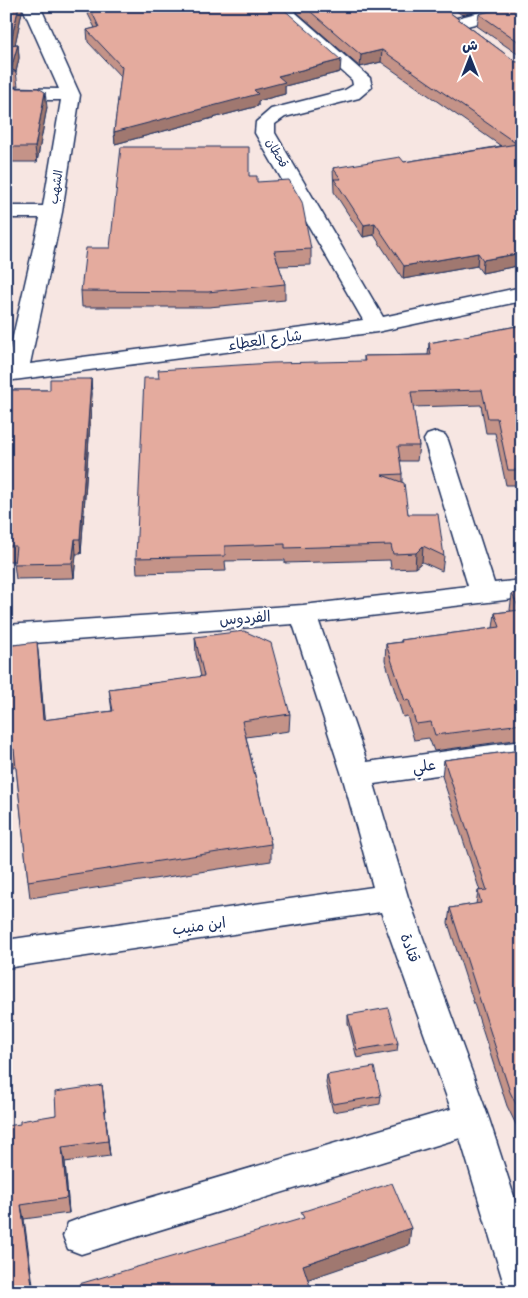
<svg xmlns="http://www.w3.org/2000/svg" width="528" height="1298" viewBox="0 0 528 1298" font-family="Mynerve,'Playpen Sans Arabic',sans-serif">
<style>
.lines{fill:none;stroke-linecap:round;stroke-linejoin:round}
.minor-casing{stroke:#1b2f5e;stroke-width:3}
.minor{fill:#fff;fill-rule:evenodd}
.wall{fill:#c49388;stroke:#1b2f5e}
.shaded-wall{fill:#a0786f;stroke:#1b2f5e}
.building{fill:#e4ab9e;stroke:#1b2f5e}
.labels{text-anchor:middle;stroke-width:5;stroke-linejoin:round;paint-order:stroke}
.far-street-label{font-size:12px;fill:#1b2f5e;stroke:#fff}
.street-label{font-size:15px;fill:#1b2f5e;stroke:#fff}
</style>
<rect width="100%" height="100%" fill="#f7e6e2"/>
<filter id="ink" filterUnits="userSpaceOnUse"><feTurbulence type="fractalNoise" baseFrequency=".02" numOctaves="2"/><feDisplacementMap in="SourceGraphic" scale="10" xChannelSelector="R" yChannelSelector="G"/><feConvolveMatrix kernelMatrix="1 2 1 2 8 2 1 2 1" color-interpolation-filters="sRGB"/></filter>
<g filter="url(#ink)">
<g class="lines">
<g class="minor-casing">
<path id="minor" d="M22,6H40L80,95L62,212L30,364L363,320L255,133L256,122L271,109L345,90L353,85L352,80L269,6H288L370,78L372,87L359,98L285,117L275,124V133L383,317L522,287V301L377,332L6,381V367L40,218H6V206H43L61,100H6V88L59,89Z
M504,6H522V12L459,28L453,27L450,23L453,19Z
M436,432L445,435L448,440L494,583L522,580V598L319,622L367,762L522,741V763L374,784L408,897L489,1119L522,1221V1292H508L503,1281L460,1138L81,1254L68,1249L63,1236L68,1223L81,1218L451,1109L381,912L6,968V940L373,887L342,775L293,624L6,645V625L303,605L468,586L424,440L427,435Z"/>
</g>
<use href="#minor" class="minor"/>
</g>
<path class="wall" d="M6,6H22V12L15,44H18L19,58L16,72L18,86L6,87Z
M86,6H280L340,72L285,86V94L258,101V106L115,144L114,132L121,77L88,42L87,30L95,28L87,12Z
M290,6H441L516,62H522V265L482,273L477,266L403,279L374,235L363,237L334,192L333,168L404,162L501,146L381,62L360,67Z
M450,6H496L462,15Z
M522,6V57L477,26L479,14Z
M6,88L47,107L37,162H6Z
M249,176L257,182L311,249V265L279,266L285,284V300L209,307H82L81,291L110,248Z
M522,325V485H506L495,433H486L481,405L413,407L419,446L417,461H400L402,474V483L408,514L444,556L442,571L422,562L415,568L391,569L390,560L285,563V560L225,561L226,571L137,573L136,558L364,361V356L428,355L429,343Z
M91,379L92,394L81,554H76L74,578L16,579L14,564V561H6V390H50Z
M522,592V739L434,751L429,738L414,740L407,716L403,717L385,660L386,644L401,642V640L493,628L495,613L511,611L510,610L512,594Z
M195,637L290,714L289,731L246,737L271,844V861L30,898L28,881L16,767H13L10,750L39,660L44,720L112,711L109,689L201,677L196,654Z
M522,750V1137L507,1106L448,923L450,908L476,904L478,891H480L442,776L444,760Z
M348,1015L398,1043L397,1051L357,1058L348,1023Z
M327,1075L381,1096L380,1104L333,1112L326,1083Z
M102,1085L110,1156L65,1162L69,1213L24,1219L6,1292L20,1124L56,1115Z"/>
<path class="shaded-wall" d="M19,6H22V12L12,59L10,45Z
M463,6H496L462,15Z
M18,44L19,58L16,72L11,69Z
M382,50L381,62L360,67L361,55Z
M341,60L340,72L285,86V94L258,101V106L115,144L114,132L254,90L278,76Z
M45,92L47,107L37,162L35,147Z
M375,223L374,235L363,237L364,225Z
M478,253L477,266L403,279L404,266Z
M522,253V265L482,273L483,260Z
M91,379L92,394L81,554L80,539Z
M75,539L76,554L74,578L72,563Z
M423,546L422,562L415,568L416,553Z
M37,642L39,660L46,738L43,720Z
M102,1085L104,1101L110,1156L108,1141Z
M62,1147L65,1162L69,1213L67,1198Z
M21,1205L24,1219L34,1292H33Z
M411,1228L409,1245L303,1281V1265Z"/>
<path class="building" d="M6,6H19L10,45L18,44L11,69L16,72H6Z
M89,6H280L341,60L278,76L285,82L254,90L258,94L114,132L122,67L87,30L99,27Z
M304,6H441L516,62H522V253L483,260L478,253L404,266L375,223L364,225L334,179H341L333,168L400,157L404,162L517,144L382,50L361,55Z
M509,6H522V44L479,14Z
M6,88H38L45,92L35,147H6Z
M121,147H249V176H257V182L289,180L302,202L311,249L274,251L285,284L208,292L81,291L86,248H110Z
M522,325V470H508L497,418H488L482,390L411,392L419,446H398L402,474L382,475L404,483L408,514H438L444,556L423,546L416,553L393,554L391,545L285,548V544L225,546V556L136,558L144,378H159L158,370L272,363L365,361L364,356L431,355L429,343Z
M50,379H91L80,539H75L72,563L14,564L16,546H6V390H50Z
M522,592V724L435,735L431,722L416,724L409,700L405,701L386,644L402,642L401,640L500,627L495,613L520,610L512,594Z
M244,631L271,643L290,714L242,721L271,844L28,881L14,749L10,750L6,694V646L37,642L43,720L113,711L109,689L204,676L195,637Z
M522,750V1116L510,1092L450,908L481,903L478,891L487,890L444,760Z
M388,1008L398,1043L357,1050L348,1015Z
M374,1067L381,1096L333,1104L327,1075Z
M102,1085L108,1141L62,1147L67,1198L21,1205L33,1292H6V1126L20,1124V1121L56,1115L55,1092Z
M392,1183L411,1228L303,1265L312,1292H80L79,1284L304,1218L301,1212Z"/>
</g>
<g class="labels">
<g class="far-street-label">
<text transform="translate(277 153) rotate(60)" y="4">قحطان</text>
<text transform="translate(56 187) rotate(-81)" y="4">الشهب</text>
</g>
<g class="street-label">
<text transform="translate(265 340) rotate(-8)" y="5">شارع العطاء</text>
<text transform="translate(245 618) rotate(-4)" y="5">الفردوس</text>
<text transform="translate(424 766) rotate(-8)" y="5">علي</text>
<text transform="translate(199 926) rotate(-8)" y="5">ابن منيب</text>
<text transform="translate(410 948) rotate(70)" y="5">قتادة</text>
</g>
</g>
<rect width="528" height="1298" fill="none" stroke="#fff" stroke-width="25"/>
<rect x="12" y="12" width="503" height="1273" fill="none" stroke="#1b2f5e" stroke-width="2" filter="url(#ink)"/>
<g transform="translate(470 58)" stroke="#ffffff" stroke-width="4" paint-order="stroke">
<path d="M0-4L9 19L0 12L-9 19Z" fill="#1b2f5e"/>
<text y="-8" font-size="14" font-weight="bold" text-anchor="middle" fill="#1b2f5e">ش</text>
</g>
</svg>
